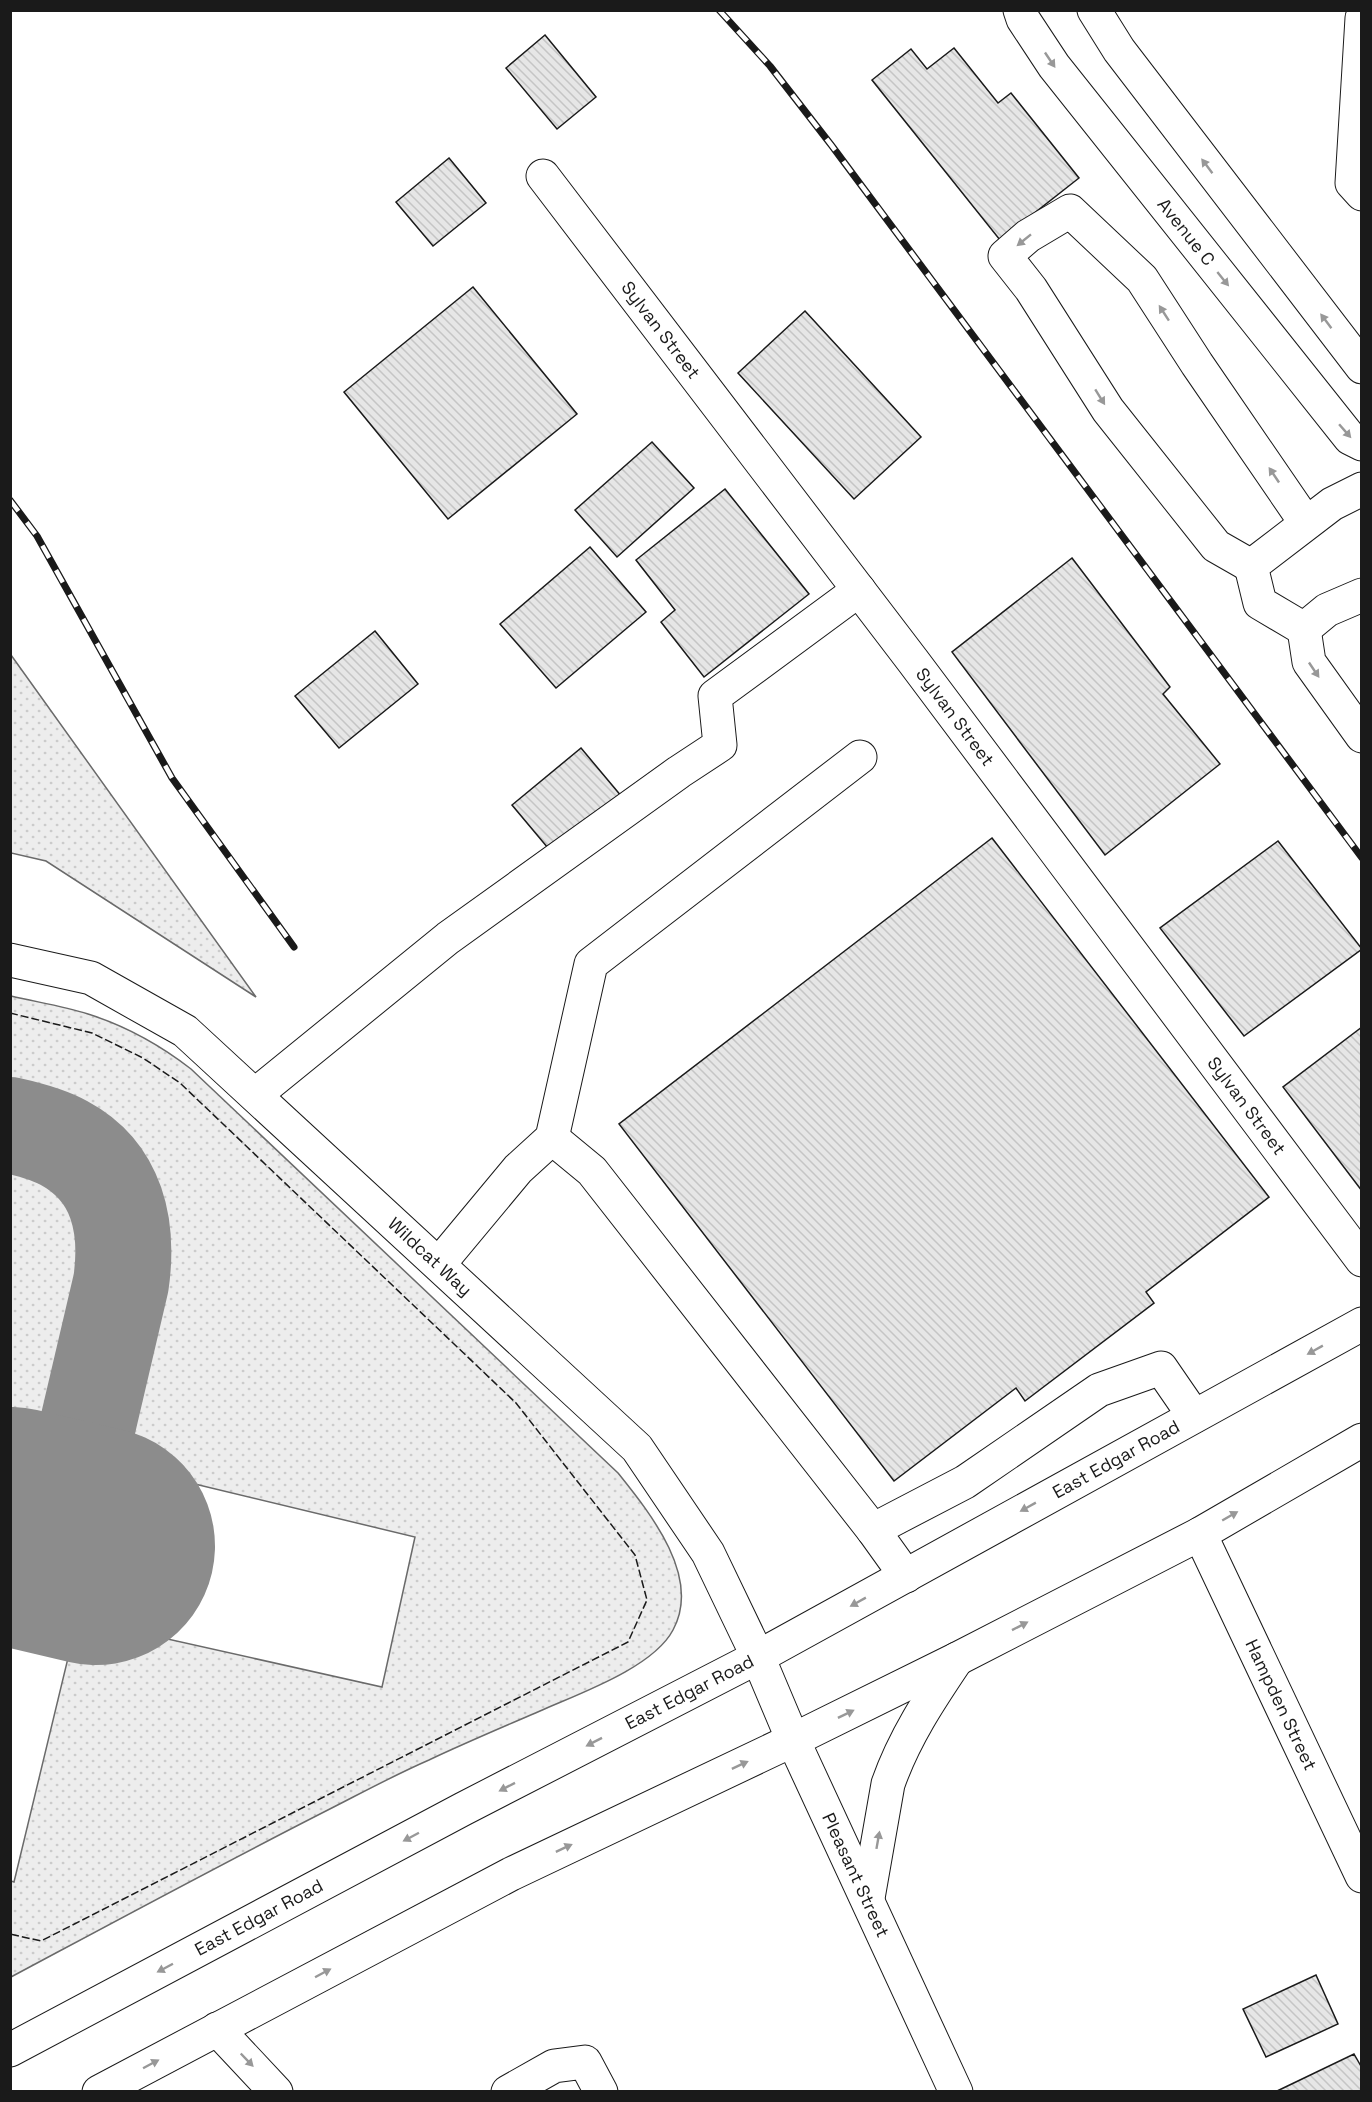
<svg xmlns="http://www.w3.org/2000/svg" width="1372" height="2102" viewBox="0 0 1372 2102" font-family="'Space Grotesk',sans-serif">
<style>
.grass{fill:url(#grass-dots);stroke:#6a6a6a;stroke-width:1.5}
.lines{fill:none;stroke-linecap:round;stroke-linejoin:round}
.taxiway{stroke:#8c8c8c;stroke-width:96}
.runway{stroke:#8c8c8c;stroke-width:238}
.building{fill:url(#building-back-hatch);stroke:#1a1a1a;stroke-width:1.5}
.minor-casing{stroke:#1a1a1a;stroke-width:35}
.highway-casing{stroke:#1a1a1a;stroke-width:35}
.minor{stroke:#fff;stroke-width:33}
.highway{stroke:#fff;stroke-width:33}
.rail-casing{stroke:#1a1a1a;stroke-width:7}
.rail{stroke:#fff;stroke-width:4.5;stroke-dasharray:14;stroke-linecap:butt}
.fence{stroke:#1a1a1a;stroke-width:1.5;stroke-dasharray:8 3;stroke-linecap:butt}
.oneway{fill:#989898}
.labels{text-anchor:middle;stroke-width:4.5;stroke-linejoin:round;paint-order:stroke}
.street-label{font-size:18px;fill:#1a1a1a;stroke:#fff}
</style>
<defs>
<pattern id="grass-dots" width="8" height="8" patternUnits="userSpaceOnUse" patternTransform="scale(1.5)"><rect width="8" height="8" fill="#ededed"/><path d="M2 2h.1M6 6h.1" fill="none" stroke="#cbcbcb" stroke-width="1.8" stroke-linecap="round"/></pattern>
<pattern id="building-back-hatch" width="6" height="6" patternUnits="userSpaceOnUse" patternTransform="scale(1.5)"><rect width="6" height="6" fill="#e6e6e6"/><path d="M-1 5l2 2M0 0l6 6M5-1l2 2" fill="none" stroke="#c5c5c5"/></pattern>
</defs>
<rect width="100%" height="100%" fill="#fff"/>
<path class="grass" d="M11,655L256,997L46,861L11,853Z
M11,996C36,1002 63,1006 88,1014C126,1026 160,1045 191,1069L618,1473C650,1513 702,1577 673,1630C653,1668 578,1694 540,1711C503,1727 465,1743 429,1760C392,1776 356,1796 320,1814C216,1867 114,1922 11,1977V1881L14,1882L75,1629L80,1622L87,1621L382,1687L415,1537L174,1479L150,1472L135,1457L123,1440L120,1421C128,1387 136,1352 144,1318C147,1302 152,1285 155,1269C164,1205 131,1145 76,1115C57,1104 32,1100 11,1095Z
M11,1157C53,1165 92,1196 96,1241C98,1266 88,1294 82,1318C75,1348 68,1378 60,1408L56,1417L45,1425L11,1417Z"/>
<g class="lines">
<path class="taxiway" d="M10,1125C28,1129 48,1134 64,1143C118,1172 129,1227 121,1283L61,1539"/>
<path class="runway" d="M10,1526L96,1546"/>
</g>
<path class="building" d="M545,35L596,97L557,129L506,68Z
M954,48L998,103L1011,93L1079,178L1000,240L872,80L911,49L927,69Z
M449,158L486,203L433,246L396,202Z
M473,287L577,414L448,519L344,392Z
M805,311L921,437L854,499L738,373Z
M652,442L694,488L617,557L575,510Z
M725,489L809,594L704,677L661,622L675,610L636,560Z
M590,547L646,612L556,688L500,624Z
M1072,558L1170,687L1163,694L1220,764L1105,855L952,652Z
M375,631L418,684L339,748L295,696Z
M581,748L622,797L553,854L512,805Z
M992,838L1269,1197L1146,1292L1154,1303L1025,1401L1016,1388L894,1481L619,1124Z
M1278,841L1362,949L1244,1036L1160,928Z
M1362,1027V1191L1283,1087Z
M1316,1975L1338,2024L1266,2057L1243,2009Z
M1354,2054L1362,2068V2092H1275Z"/>
<g class="lines">
<g class="minor-casing">
<g id="minor">
<path id="s1" d="M1020,10L1023,19L1054,66L1350,438L1362,444"/>
<path d="M1094,10L1119,50L1362,367"/>
<path d="M1362,18L1352,183L1362,194"/>
<path id="s2" d="M543,176L913,661L1362,1260"/>
<path d="M1251,566L1216,546L1108,410L1031,289L1005,256L1028,236L1070,211L1142,279L1197,364L1306,523"/>
<path d="M1304,629L1260,603L1251,566L1332,504L1362,489"/>
<path d="M1304,629L1309,662L1362,736"/>
<path d="M1304,629L1327,610L1362,595"/>
<path id="s3" d="M10,960L91,978L185,1031L637,1448L708,1553L758,1657L793,1740L956,2092"/>
<path d="M255,1095L448,938L679,772L720,745L715,696L859,590"/>
<path d="M552,1138L592,1171L873,1530L906,1576"/>
<path d="M439,1264L518,1169L552,1138L591,964L860,757"/>
<path d="M873,1530L965,1482L1099,1390L1161,1368L1194,1416"/>
<path id="s4" d="M1200,1534L1362,1876"/>
<path d="M217,2029L276,2092"/>
<path d="M508,2092L554,2066L585,2062L601,2092"/>
</g>
</g>
<g class="highway-casing">
<g id="highway">
<path d="M868,1898L888,1784C904,1738 930,1699 957,1659"/>
<path id="s5" d="M10,2050L463,1809L758,1657L1362,1324"/>
<path d="M99,2092L511,1874L793,1740L957,1659L1200,1534L1362,1440"/>
</g>
</g>
<use href="#minor" class="minor"/>
<use href="#highway" class="highway"/>
<g class="rail-casing">
<path id="rail" d="M719,10L770,66L832,146L1362,858
M10,500L37,536L172,778L294,947"/>
</g>
<use href="#rail" class="rail"/>
<path class="fence" d="M10,1013L92,1033L143,1058L180,1083L516,1403L635,1555L647,1600L628,1642L41,1941L10,1934"/>
</g>
<defs><path id="oneway-solid" d="M-6-.8H1V-3.2L6.5 0L1 3.2V.8H-6Z" transform="scale(1.5)"/></defs>
<g class="oneway">
<use href="#oneway-solid" transform="translate(1050 60) rotate(56)"/>
<use href="#oneway-solid" transform="translate(1207 166) rotate(-127)"/>
<use href="#oneway-solid" transform="translate(1024 240) rotate(141)"/>
<use href="#oneway-solid" transform="translate(1223 279) rotate(51)"/>
<use href="#oneway-solid" transform="translate(1164 313) rotate(-123)"/>
<use href="#oneway-solid" transform="translate(1326 321) rotate(-127)"/>
<use href="#oneway-solid" transform="translate(1100 397) rotate(58)"/>
<use href="#oneway-solid" transform="translate(1345 431) rotate(49)"/>
<use href="#oneway-solid" transform="translate(1274 475) rotate(-124)"/>
<use href="#oneway-solid" transform="translate(1314 670) rotate(56)"/>
<use href="#oneway-solid" transform="translate(1315 1350) rotate(151)"/>
<use href="#oneway-solid" transform="translate(1028 1507) rotate(151)"/>
<use href="#oneway-solid" transform="translate(1230 1516) rotate(-30)"/>
<use href="#oneway-solid" transform="translate(858 1602) rotate(151)"/>
<use href="#oneway-solid" transform="translate(1020 1626) rotate(-27)"/>
<use href="#oneway-solid" transform="translate(846 1714) rotate(-26)"/>
<use href="#oneway-solid" transform="translate(594 1742) rotate(153)"/>
<use href="#oneway-solid" transform="translate(740 1765) rotate(-25)"/>
<use href="#oneway-solid" transform="translate(507 1787) rotate(153)"/>
<use href="#oneway-solid" transform="translate(411 1837) rotate(152)"/>
<use href="#oneway-solid" transform="translate(878 1840) rotate(-80)"/>
<use href="#oneway-solid" transform="translate(564 1848) rotate(-25)"/>
<use href="#oneway-solid" transform="translate(165 1968) rotate(152)"/>
<use href="#oneway-solid" transform="translate(323 1973) rotate(-28)"/>
<use href="#oneway-solid" transform="translate(247 2060) rotate(46)"/>
<use href="#oneway-solid" transform="translate(151 2064) rotate(-28)"/>
</g>
<g class="labels">
<g class="street-label">
<text dy="6" stroke="none"><textPath href="#s1" startOffset="278">Avenue C</textPath></text>
<text dy="6" stroke="none"><textPath href="#s2" startOffset="194">Sylvan Street</textPath></text>
<text dy="6" stroke="none"><textPath href="#s2" startOffset="680">Sylvan Street</textPath></text>
<text dy="6" stroke="none"><textPath href="#s2" startOffset="1166">Sylvan Street</textPath></text>
<text dy="6" stroke="none"><textPath href="#s3" startOffset="524">Wildcat Way</textPath></text>
<text dy="6" stroke="none"><textPath href="#s5" startOffset="1254">East Edgar Road</textPath></text>
<text dy="6" stroke="none"><textPath href="#s5" startOffset="768">East Edgar Road</textPath></text>
<text dy="6" stroke="none"><textPath href="#s4" startOffset="189">Hampden Street</textPath></text>
<text dy="6" stroke="none"><textPath href="#s3" startOffset="1287">Pleasant Street</textPath></text>
<text dy="6" stroke="none"><textPath href="#s5" startOffset="282">East Edgar Road</textPath></text>
</g>
</g>
<rect width="1372" height="2102" fill="none" stroke="#1a1a1a" stroke-width="24"/>
</svg>
